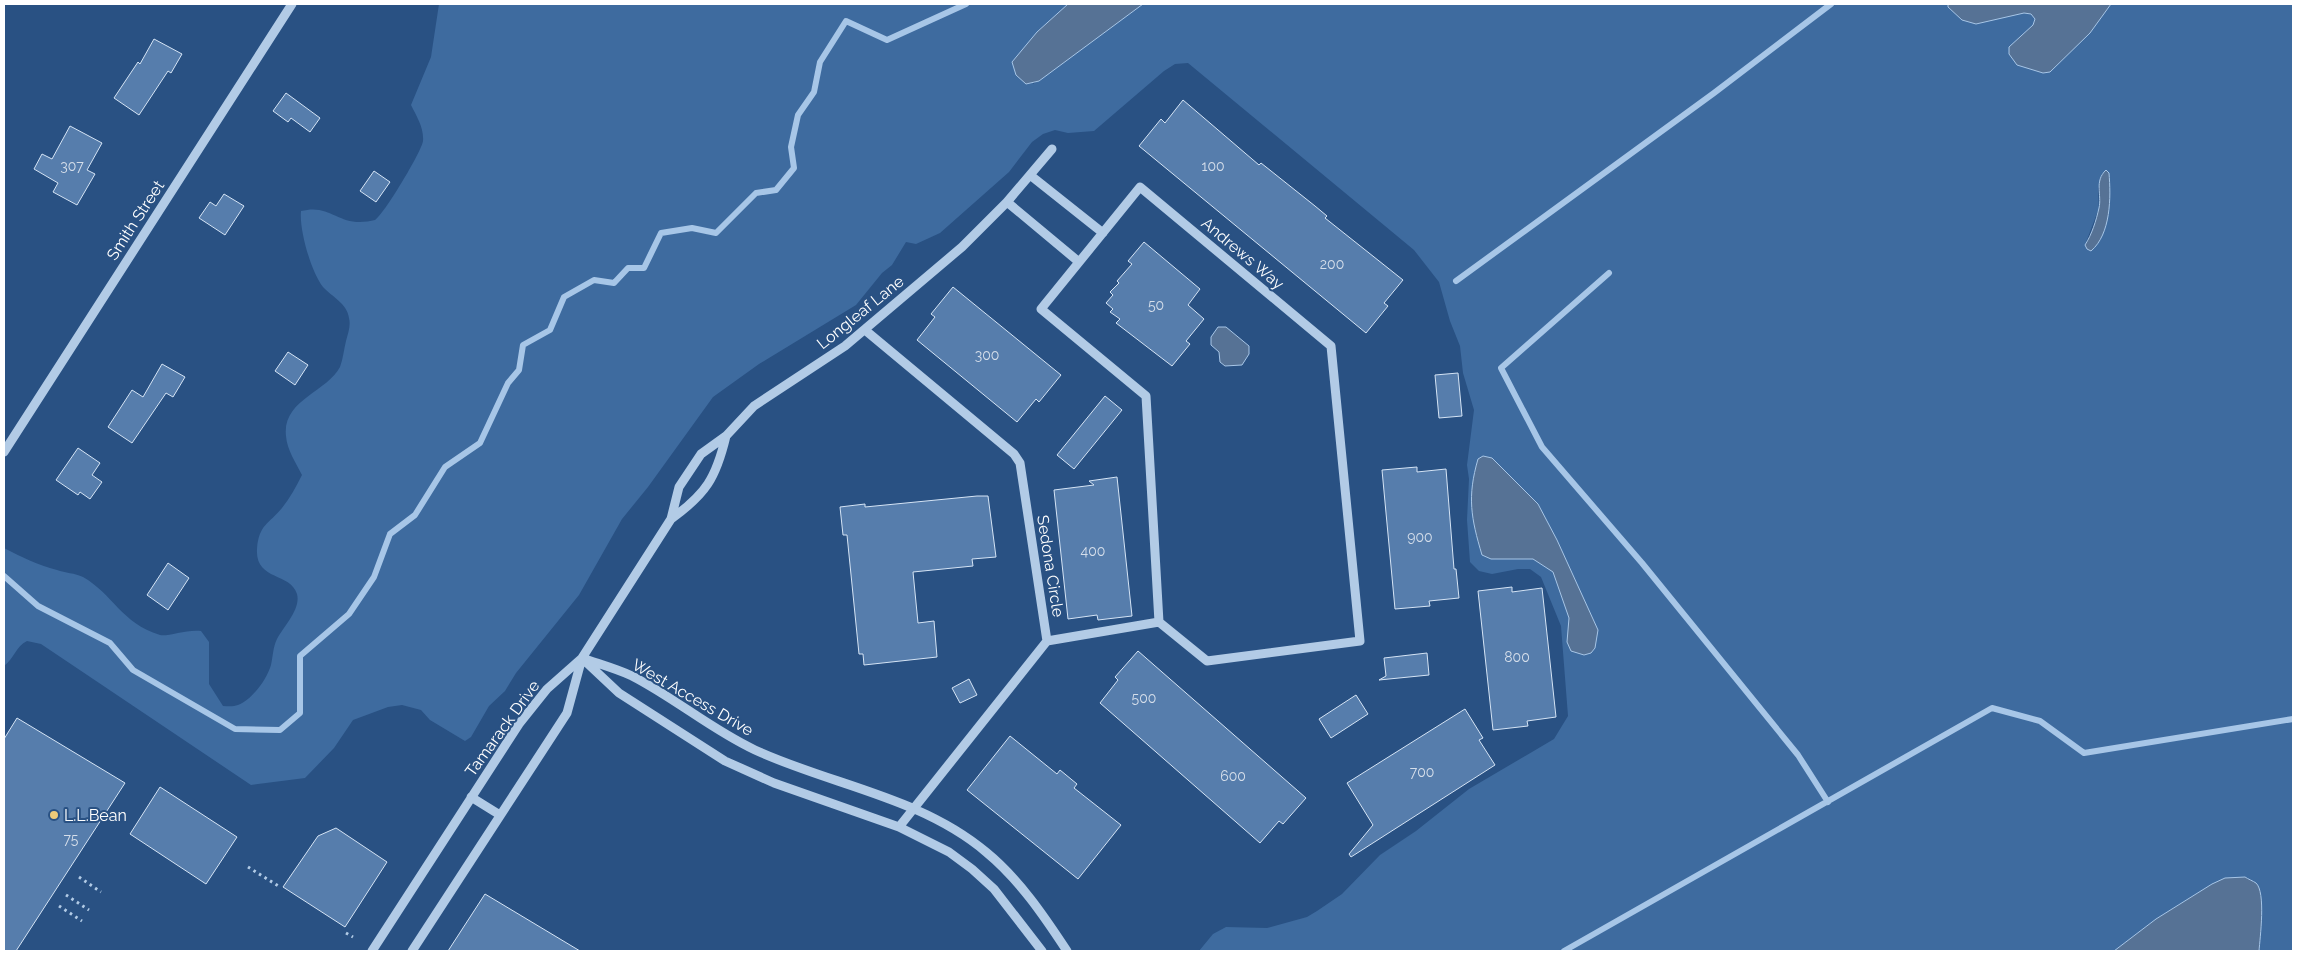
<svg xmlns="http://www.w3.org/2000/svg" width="2297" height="955" viewBox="0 0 2297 955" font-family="Raleway,sans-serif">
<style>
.green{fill:#3e6b9f;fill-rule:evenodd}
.water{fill:#567295;stroke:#a7c6e7}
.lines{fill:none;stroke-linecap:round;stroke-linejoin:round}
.stream{stroke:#a7c6e7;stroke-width:6}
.building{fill:#567dac;stroke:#d5e4f5}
.path{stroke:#b2cbe6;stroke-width:3;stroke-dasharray:2.5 4;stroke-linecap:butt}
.minor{stroke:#b2cbe6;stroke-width:9}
.poi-dot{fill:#edca79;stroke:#295183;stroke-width:2}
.labels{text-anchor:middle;stroke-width:4;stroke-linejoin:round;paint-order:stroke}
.number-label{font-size:14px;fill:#d5deea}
.street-label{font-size:16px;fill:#fff;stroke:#295183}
.poi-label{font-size:16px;fill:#fff;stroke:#295183;text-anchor:start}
</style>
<rect width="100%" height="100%" fill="#295183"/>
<path class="green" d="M439,4H1068L1037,32L1033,84L1143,4H1948V7L2031,13L2035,19L2033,25L2010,47L2090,33L2111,4H2293V951H2259L2262,917L2260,890L2212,884L2156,919L2114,951H1199L1213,934L1226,927L1267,928L1307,917L1317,911L1342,894L1380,855L1416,831L1469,789L1554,739L1568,716L1561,626L1541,577L1530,569H1518L1492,574L1479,571L1470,562L1467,520L1469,479L1467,465L1474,410L1463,373L1460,346L1450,321L1439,282L1414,250L1188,63L1175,64L1164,71L1094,131L1068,133L1055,130L1043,134L1032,142L1009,172L940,233L916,244L906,242L892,265L882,273L856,305L759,364L713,397L648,487L622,519L579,595L516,673L505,691L489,706L471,737L465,741L430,720L421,710L402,705L388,707L353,720L334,748L305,778L251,785L41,644L27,641C16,646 14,659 4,666V548C21,557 38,565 57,570C65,573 75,573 83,577C113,594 121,623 160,635C167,637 187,629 201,631L209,642V684L223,706C227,706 233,707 238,705C252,700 267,679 271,665C273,656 273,647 277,639C284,626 301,609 297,594C290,572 255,581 257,549C259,524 269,524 282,508C290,498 296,487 302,475C296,463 287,450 286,436C282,400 327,392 340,367C343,359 344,349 346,341C348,333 351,326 349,318C347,303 332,297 323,287C311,272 299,229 301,211C328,204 336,222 360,222C364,222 371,221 375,220C383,216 422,151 423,141C424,128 417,117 411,105L431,57ZM2102,173H2109L2110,202L2105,227L2085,245L2099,208L2098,189Z"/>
<path class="water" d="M1068,4H1143L1039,81L1026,84L1016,75L1012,62L1037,32Z
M1948,4H2111L2090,33L2050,72L2043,73L2017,65L2009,54V47L2033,25L2035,19L2031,14L2024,13L1976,24L1962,20L1948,7Z
M2106,170L2109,173C2111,197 2111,234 2091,251L2087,249L2085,245C2092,234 2096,221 2099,208C2102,195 2094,181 2106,170Z
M1218,327H1226L1249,346V354L1242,365L1225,366L1220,362L1219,352L1211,345V337Z
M1483,456L1492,458L1538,504L1557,540L1598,630L1595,648L1591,653L1584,655L1571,651L1567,642L1569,618L1553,572L1533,559H1491L1482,555C1471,518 1467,497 1478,459Z
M2245,877C2248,879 2253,881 2256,883C2266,892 2260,938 2259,951H2114L2156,919L2212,884L2225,878Z"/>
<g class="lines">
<path class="stream" d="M1609,273L1501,368L1542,447L1642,563L1798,755L1828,802
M1456,281L1714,93L1831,4
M4,576L38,606L110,643L133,670L235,729L280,730L300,713V656L349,614L374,577L390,534L415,515L445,467L480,443L508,383L519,370L523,345L550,330L564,297L594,280L614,283L628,268H644L661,233L692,228L716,233L756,193L776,190L794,168L791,147L798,115L814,92L820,62L846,21L887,40L966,4
M1564,951L1992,708L2040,721L2084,753L2293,719"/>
</g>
<path class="building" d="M154,39L182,54L171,73L168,71L139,115L114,98L138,62L140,64Z
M286,93L320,118L310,132L291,118L288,122L273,111Z
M1183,100L1259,165L1261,163L1315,206L1327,216L1325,218L1403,280L1384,303L1388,306L1366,333L1139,146L1161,119L1165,123Z
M70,126L102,143L87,170L95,174L77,205L53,192L58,183L34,169L42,154L52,159Z
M374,171L390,182L376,202L360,191Z
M224,194L244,206L225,235L199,218L210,202L216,206Z
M1144,242L1200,289L1188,305L1204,319L1186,341L1190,344L1172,366L1116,323L1120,319L1110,312L1113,309L1106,303L1113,295L1110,292L1119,283L1117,281L1132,264L1128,261Z
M953,287L1061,375L1039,402L1036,399L1017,422L917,340L935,317L931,314Z
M288,352L308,365L295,385L275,371Z
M162,364L185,377L173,397L166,393L132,443L108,427L132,390L143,397Z
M1458,373L1462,416L1439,418L1435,375Z
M1105,396L1122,410L1074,469L1057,455Z
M78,448L100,463L92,475L102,482L90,499L80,492L78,495L56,480Z
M1417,467V472L1446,469L1454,569H1456L1459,598L1429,601L1430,606L1395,609L1382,470Z
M1117,477L1132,616L1098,620L1097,615L1068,619L1054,490L1094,485L1089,481Z
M977,496H988L996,557L972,559L973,566L913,572L918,623L934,621L937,657L864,665L863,654H859L847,535H843L840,507L865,504V507Z
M168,563L189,578L168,610L147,595Z
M1512,587V592L1542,588L1556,717L1527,721L1528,726L1493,730L1478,591Z
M1138,651L1306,798L1283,824L1279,821L1260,843L1100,703L1118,680L1115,677Z
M1427,653L1429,675L1379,680L1386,676L1384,658Z
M969,679L977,695L960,703L952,688Z
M1356,695L1368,714L1331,738L1319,719Z
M1465,709L1483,738L1479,740L1495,765L1351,857L1349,854L1373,825L1347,783Z
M17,718L125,783L16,951H4V739Z
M1010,736L1057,774L1060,770L1077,784L1074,788L1121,825L1078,879L967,790Z
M160,787L237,837L206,884L130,834Z
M336,828L387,862L345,927L283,887L318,836Z
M485,894L580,951H448Z"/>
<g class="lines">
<path class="path" d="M248,867L280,887
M79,877L101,892
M66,895L89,910
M59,906L82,921
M346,933L353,937"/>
<path class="minor" d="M1030,175L1103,233
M1140,187L1331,346L1360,641L1207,661L1159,622L1146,396L1041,309Z
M1007,202L1079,262
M865,330L1014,454L1020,463L1047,641L899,827
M4,452L292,4
M671,519C706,494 716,478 726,436
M1047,641L1159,622
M582,658C599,664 617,669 632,676C675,698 712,730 755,750C831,785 921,797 986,852C1019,879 1044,916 1067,951
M586,662L619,693L725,761L774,783L899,827L949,852L972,869L994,889L1042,951
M471,797L500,815
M372,951L519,724L547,689L582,658
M412,951L567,713L582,658L671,519L679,487L701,454L726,436L754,406L845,346L962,247L1007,202L1052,149"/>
</g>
<circle class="poi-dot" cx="54" cy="815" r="5"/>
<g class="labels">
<g class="number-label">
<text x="72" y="171">307</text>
<text x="1213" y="171">100</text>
<text x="1332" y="269">200</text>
<text x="1156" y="310">50</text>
<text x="987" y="360">300</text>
<text x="1420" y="542">900</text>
<text x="1093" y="556">400</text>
<text x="1517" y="662">800</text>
<text x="1144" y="703">500</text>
<text x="1422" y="777">700</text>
<text x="1233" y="781">600</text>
<text x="71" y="844">75</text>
</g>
<g class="street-label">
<text transform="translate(135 220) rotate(-57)" y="6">Smith Street</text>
<text transform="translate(1243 253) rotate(40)" y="6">Andrews Way</text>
<text transform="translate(860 312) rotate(-39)" y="6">Longleaf Lane</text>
<text transform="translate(1051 566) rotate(81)" y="6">Sedona Circle</text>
<text transform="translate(693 697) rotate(30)" y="6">West Access Drive</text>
<text transform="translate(502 728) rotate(-54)" y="6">Tamarack Drive</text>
</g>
<g class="poi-label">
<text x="64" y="821">L.L.Bean</text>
</g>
</g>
<rect width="2297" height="955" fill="none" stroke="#ffffff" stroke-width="10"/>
</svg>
